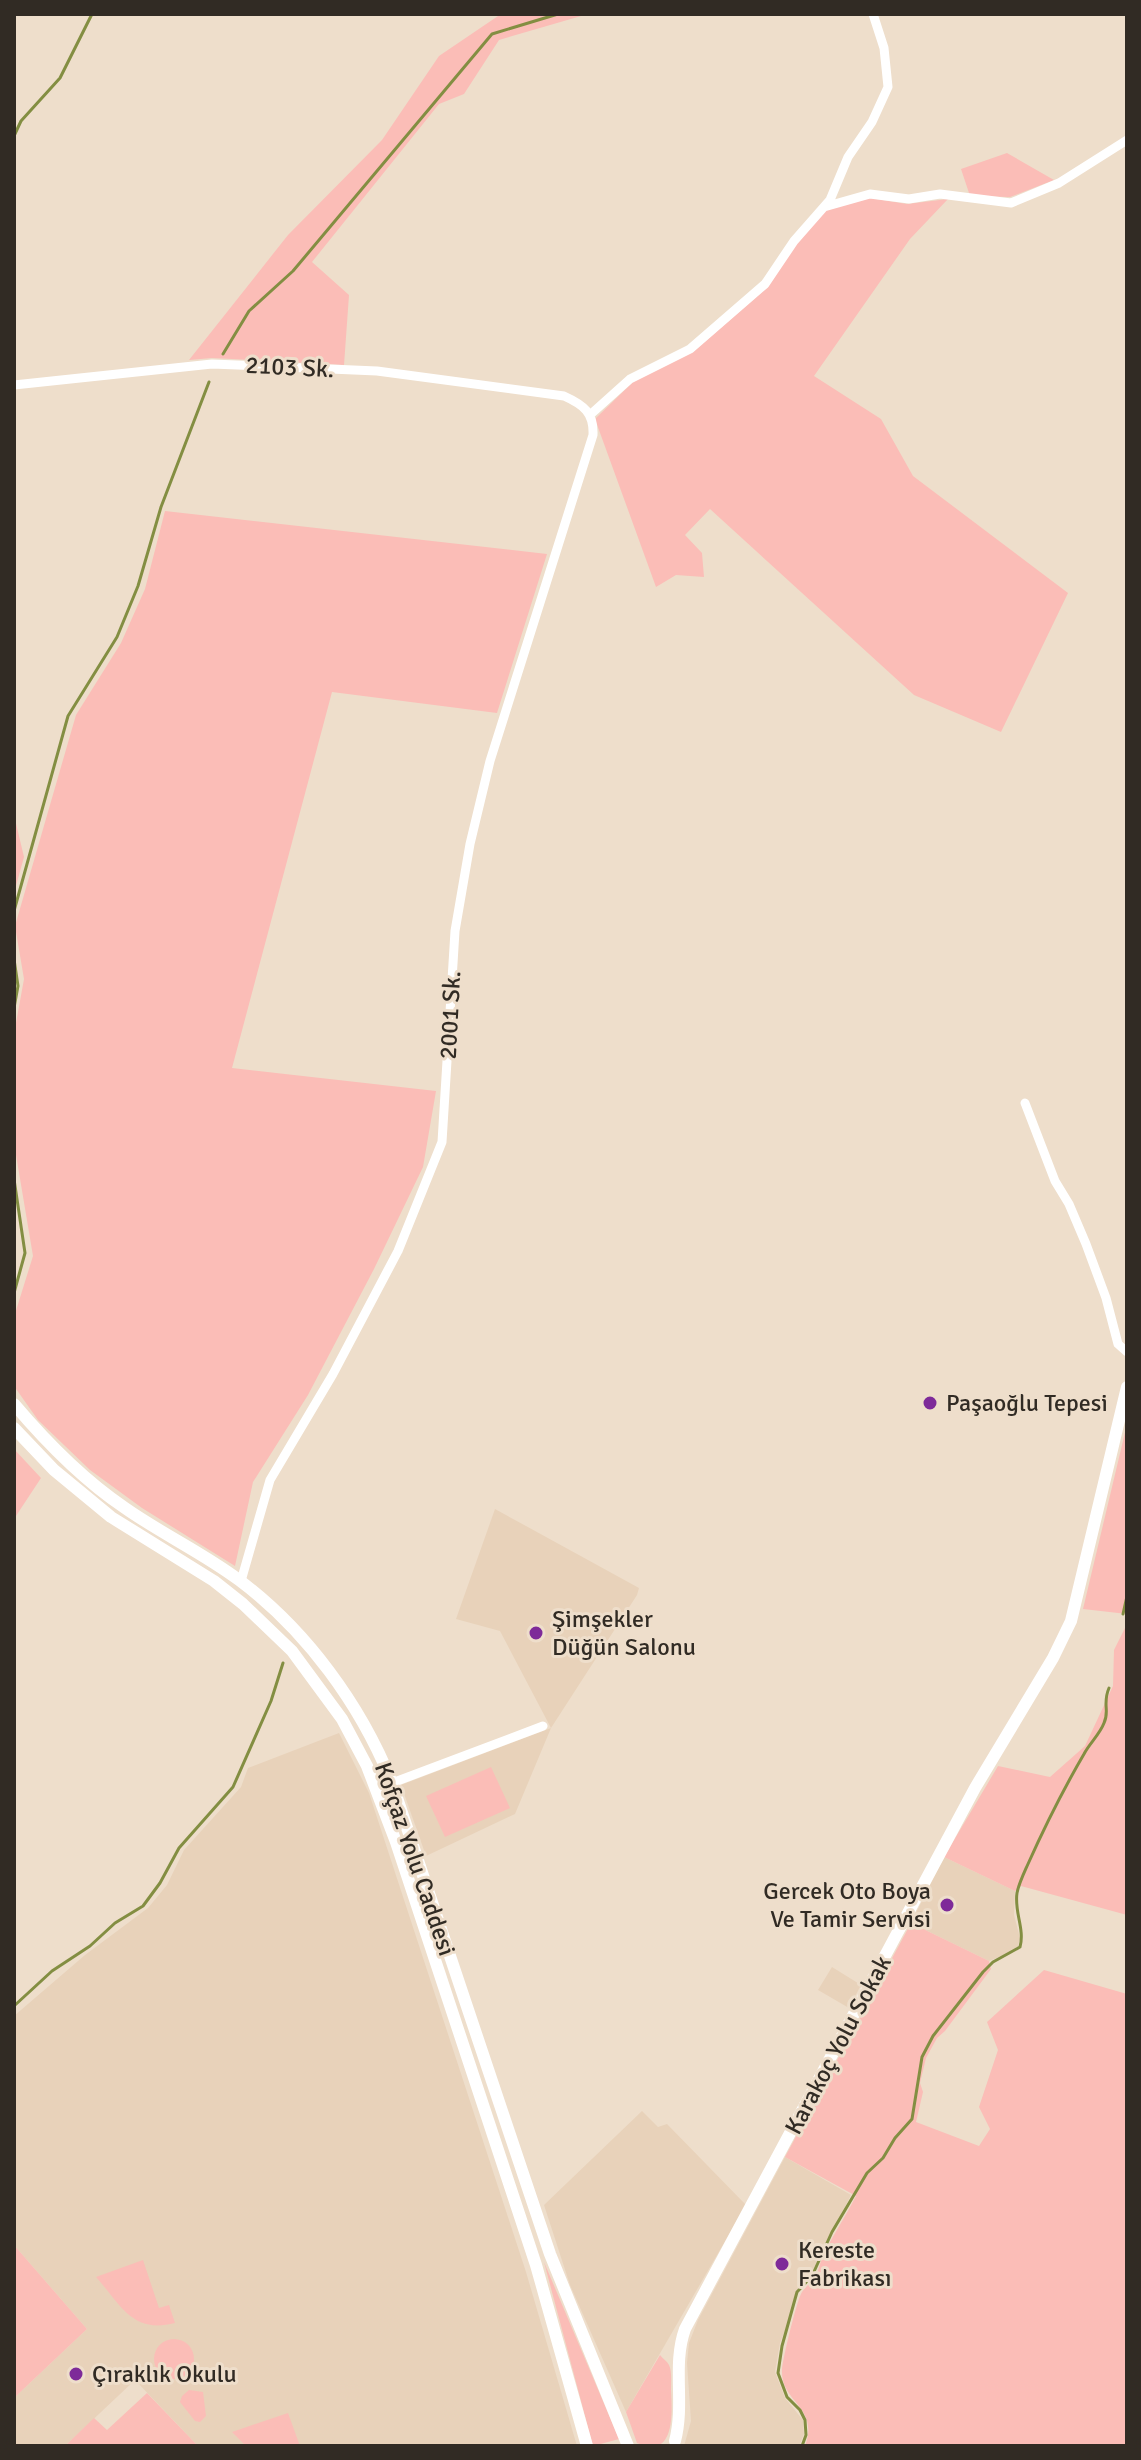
<svg xmlns="http://www.w3.org/2000/svg" width="1141" height="2460" viewBox="0 0 1141 2460" font-family="Signika,sans-serif">
<style>
.built{fill:#e8d2ba}
.green{fill:#fbbdb7}
.lines{fill:none;stroke-linecap:round;stroke-linejoin:round}
.stream{stroke:#838e42;stroke-width:3}
.street{stroke:#fff;stroke-width:9}
.secondary{stroke:#fff;stroke-width:12}
.poi-dot{fill:#7e2a99;stroke:#eedecb;stroke-width:3}
.labels{text-anchor:middle;stroke-width:6;stroke-linejoin:round;paint-order:stroke}
.street-label{font-size:24px;fill:#312b24;stroke:#eedecb}
.poi-label{font-size:24px;fill:#312b24;stroke:#eedecb;text-anchor:start}
</style>
<rect width="100%" height="100%" fill="#eedecb"/>
<path class="built" d="M495,1509L639,1588L637,1595L551,1728L515,1814L426,1856L401,1785L551,1728L500,1631L456,1619Z
M339,1733L369,1793L526,2272L577,2446H198L135,2380L65,2446H14V2398L87,2329L14,2245V2016L85,1955L148,1908L167,1885L184,1850L241,1787L248,1768Z
M944,1857L1015,1891L1014,1915L1020,1938L1018,1946L1012,1952L989,1961L911,1923Z
M832,1967L861,1985L849,2008L818,1990Z
M642,2111L658,2127L667,2124L746,2205L626,2412L570,2285L544,2205Z
M785,2157L851,2195L810,2275L796,2291L790,2317L780,2343L775,2372L785,2398L803,2420L804,2434L799,2446H684L691,2421L687,2363L689,2343L698,2320Z"/>
<path class="green" d="M501,14H588L499,40L464,94L439,104L312,262L349,295L344,365L212,358L189,360L288,235L382,140L439,56Z
M1007,153L1054,180L1010,197L970,196L961,169Z
M870,198L907,204L948,199L910,239L814,376L881,419L913,476L1068,593L1001,732L914,695L710,509L685,535L702,553L704,577L676,575L656,587L595,419L633,382L693,352L768,287L798,241L826,210Z
M165,511L547,554L497,713L332,692L232,1068L436,1091L423,1167L374,1269L308,1395L253,1482L235,1566L142,1508L90,1470L38,1420L14,1386V1317L33,1256L14,1143V1034L24,979L15,926L76,715L121,643L145,589Z
M14,815L24,857L14,893Z
M1127,1424V1614L1083,1609Z
M14,1449L41,1478L14,1519Z
M1127,1624V1915L1021,1886L1015,1891L944,1857L998,1766L1050,1777L1085,1746L1113,1686L1114,1650Z
M491,1767L510,1808L445,1837L426,1796Z
M911,1923L989,1961L991,1969L945,2031L937,2038L926,2058L920,2083L923,2092L916,2122L979,2146L990,2129L979,2107L998,2050L987,2022L1044,1970L1127,1994V2446H805C820,2406 780,2403 782,2369C783,2358 797,2299 802,2292C805,2287 811,2283 814,2278C819,2272 820,2262 823,2255C833,2235 846,2216 856,2196L785,2157Z
M14,2245L87,2329L14,2398Z
M143,2260L159,2308L169,2305L175,2323C132,2334 121,2305 96,2277Z
M544,2262L619,2439L593,2446Z
M154 2359a20 20 0 1 1 40 0a20 20 0 1 1-40 0Z
M660,2355C663,2359 667,2361 669,2365C672,2371 671,2382 671,2390C672,2412 676,2460 637,2443L626,2412Z
M189,2390L203,2392L206,2416L200,2422L195,2421L180,2402L182,2396Z
M147,2393L198,2446H65L94,2418L107,2430Z
M288,2413L300,2446H246L232,2432Z"/>
<g class="lines">
<path class="stream" d="M14,136L21,121L60,78L92,14
M223,354L249,311L293,271L492,34L558,14
M14,911L68,716L117,637L138,586L161,507L209,382
M14,959L18,986L14,1008
M14,1179L25,1253L14,1293
M1123,1614L1127,1596
M14,2006L52,1971L90,1946L115,1923L143,1906L160,1883L179,1848L233,1787L271,1701L283,1663
M802,2446L806,2435L805,2420L800,2410L787,2397L778,2373L782,2346L797,2292L812,2276L832,2232L867,2173L883,2158L895,2138L912,2119L922,2057L933,2036L983,1972L993,1962L1020,1947C1025,1929 1014,1912 1017,1893C1019,1883 1024,1873 1028,1864C1045,1826 1063,1790 1084,1754C1089,1744 1100,1734 1104,1723C1110,1711 1102,1704 1109,1688"/>
<path class="street" d="M824,207L870,194L909,199L940,194L1011,203L1059,183L1127,140
M14,385L212,364L377,371L564,396C584,405 594,413 593,435L490,761L470,844L455,931L442,1142L398,1251L333,1374L270,1480L241,1581
M591,414L630,379L690,349L765,284L794,241L830,200L848,157L872,122L888,87L884,48L873,14
M1025,1103L1055,1181L1069,1204L1086,1244L1106,1298L1118,1344L1127,1352
M392,1783L543,1726"/>
<path class="secondary" d="M14,1404C47,1443 82,1479 125,1508C162,1534 203,1553 239,1580C306,1630 361,1705 392,1783L550,2254L628,2446
M14,1428L54,1470L111,1517L214,1581L243,1604L292,1651L342,1719L367,1766L396,1842L536,2265L587,2446
M675,2441C685,2403 672,2365 685,2329L975,1788L1053,1658L1071,1621L1127,1387"/>
</g>
<g class="poi-dot">
<circle cx="930" cy="1403" r="8"/>
<circle cx="536" cy="1633" r="8"/>
<circle cx="947" cy="1905" r="8"/>
<circle cx="782" cy="2264" r="8"/>
<circle cx="76" cy="2374" r="8"/>
</g>
<g class="labels">
<g class="street-label">
<text transform="translate(290 367) rotate(3)" y="8">2103 Sk.</text>
<text transform="translate(450 1015) rotate(-87)" y="8">2001 Sk.</text>
<text transform="translate(415 1859) rotate(71)" y="8">Kofçaz Yolu Caddesi</text>
<text transform="translate(838 2045) rotate(-62)" y="8">Karakoç Yolu Sokak</text>
</g>
<g class="poi-label">
<text x="946" y="1411">Paşaoğlu Tepesi</text>
<text x="552" y="1627">Şimşekler<tspan x="552" dy="28">Düğün Salonu</tspan></text>
<text x="931" y="1899" text-anchor="end">Gercek Oto Boya<tspan x="931" dy="28">Ve Tamir Servisi</tspan></text>
<text x="798" y="2258">Kereste<tspan x="798" dy="28">Fabrikası</tspan></text>
<text x="92" y="2382">Çıraklık Okulu</text>
</g>
</g>
<rect width="1141" height="2460" fill="none" stroke="#312b24" stroke-width="32"/>
</svg>
